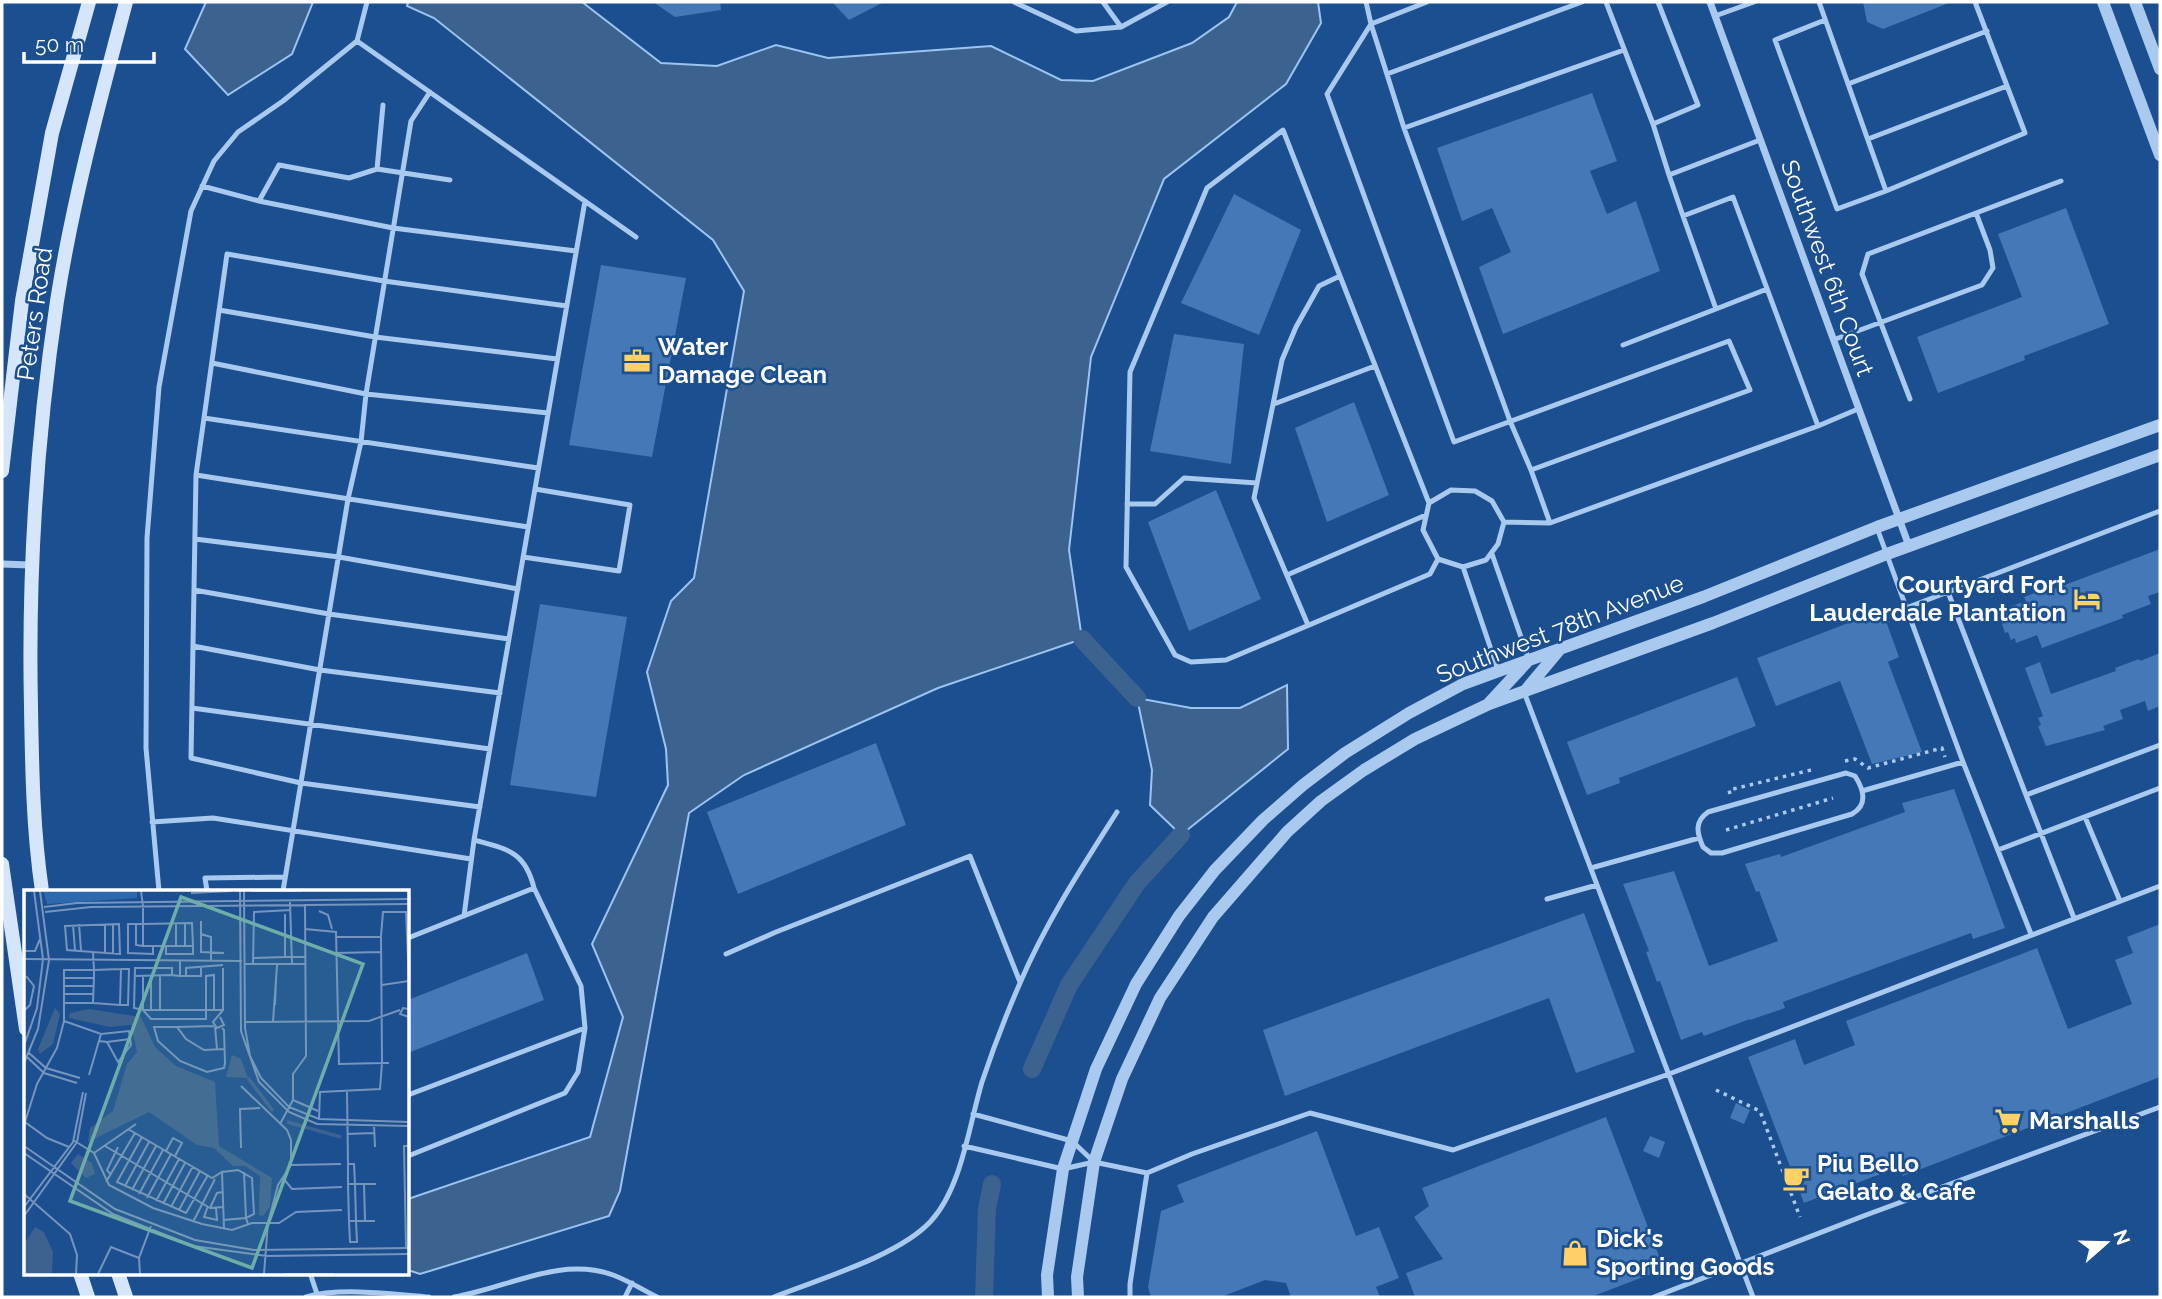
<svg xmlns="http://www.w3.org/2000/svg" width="2162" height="1299" viewBox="0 0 2162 1299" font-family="Raleway,sans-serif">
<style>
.water{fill:#3c6290;stroke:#9cc4f0;stroke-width:2}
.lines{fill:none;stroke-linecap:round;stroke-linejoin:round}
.canal{stroke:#3c6290;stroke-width:18}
.building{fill:#4478b7}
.path{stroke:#a9c9ee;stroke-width:3.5;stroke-dasharray:3.5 5;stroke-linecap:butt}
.service{stroke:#a9c9ee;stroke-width:5}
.minor{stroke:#a9c9ee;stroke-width:7}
.tertiary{stroke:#a9c9ee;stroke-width:12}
.secondary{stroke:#d6e6fa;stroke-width:14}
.labels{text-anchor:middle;stroke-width:5;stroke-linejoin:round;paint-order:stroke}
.street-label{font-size:24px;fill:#fff;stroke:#1b4f8f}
.poi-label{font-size:24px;font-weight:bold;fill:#fff;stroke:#1b4f8f;text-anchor:start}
.inset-river{fill:none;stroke:#3c6290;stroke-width:3.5}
.inset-road{fill:none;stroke:#7695bc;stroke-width:2}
.view{fill:#6fada8;fill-opacity:0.15;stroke:#6fada8;stroke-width:3.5}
.inset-edge{fill:none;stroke:#fff;stroke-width:3.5}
</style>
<rect width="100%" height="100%" fill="#1b4f8f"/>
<path class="water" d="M206,2H313L292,54L228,95L185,49Z
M408,2H582L661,63L717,66L776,45L828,58L991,46L1061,80L1093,81L1192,43L1229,17L1237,2H1318L1321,23L1286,84L1164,179L1091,357L1069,550L1082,639L938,688L744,775L689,813L620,1191L609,1216L420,1274L408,1270V1199L590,1137L623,1017L592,944L668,785L666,749L647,672L671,601L694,578L744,291L713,240L434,18L407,6Z
M1287,685L1288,749L1181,835L1150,805L1152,770L1137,698L1191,708H1240Z"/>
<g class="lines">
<path class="canal" d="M1082,639L1137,698
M1032,1069L1069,985L1137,883L1181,835
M984,1297L987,1209L992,1184"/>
</g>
<path class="building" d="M653,2H720L721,10L675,17Z
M832,2H884L849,20Z
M1863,2H1948L1949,3L1883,29L1867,22Z
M1592,93L1617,161L1590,171L1607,214L1636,201L1660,271L1503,334L1479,267L1511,252L1492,208L1462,221L1437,148Z
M1234,194L1301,230L1259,335L1181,303Z
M2066,208L2109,324L2024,356L2025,360L1938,393L1917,337L2022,297L1998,234Z
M601,265L686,278L652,457L569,445Z
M1174,334L1244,344L1231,464L1150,451Z
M1354,402L1389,495L1327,522L1295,428Z
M1216,490L1261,599L1189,631L1148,522Z
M2160,549V592L2148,596L2151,604L2122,615L2123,618L2042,648L2037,635L2016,643L2015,638L2011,640L2008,632L2005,633L1999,615L2007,611L2006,608L2026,601L2024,597L2053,586L2054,589Z
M540,604L627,617L596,797L510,785Z
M1882,610L1899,657L1888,662L1922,752L1872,764L1840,681L1776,706L1757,658Z
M2160,653V706L2148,711L2145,701L2120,710L2123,719L2103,726L2105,730L2046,746L2038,726L2041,725L2038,718L2043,716L2025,668L2040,662L2051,694L2116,671L2115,668L2139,659L2140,661Z
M1737,677L1756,726L1619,778L1620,783L1587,795L1567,742Z
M876,743L906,825L738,894L707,812Z
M1954,789L2005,928L1973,939L1971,933L1783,1002L1785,1008L1750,1020V1019L1704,1036L1702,1032L1681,1040L1660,981L1657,982L1646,952L1649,951L1623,884L1674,871L1709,966L1778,941L1759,891L1756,892L1745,864L1780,854L1781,857L1905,812L1902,803Z
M1584,913L1635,1052L1576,1073L1549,998L1285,1096L1263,1030Z
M2160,924V1077L1903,1176L1899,1167L1804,1203L1748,1057L1795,1039L1804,1065L1855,1045L1846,1021L2037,948L2068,1029L2132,1004L2115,960L2133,953L2127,937Z
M527,953L544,1000L408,1053V1000Z
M1736,1103L1750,1110L1744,1124L1730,1118Z
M1606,1117L1664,1269L1591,1297H1415L1406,1273L1443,1259L1414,1217L1429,1206L1422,1188Z
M1317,1131L1356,1236L1379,1227L1399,1278L1376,1287L1380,1297H1291L1286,1283L1265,1280L1221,1297H1151L1148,1287L1161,1211L1184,1202L1177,1185Z
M1650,1136L1665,1142L1659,1158L1643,1151Z"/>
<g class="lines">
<path class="path" d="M1845,761L1855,759L1868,768L1942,748L1945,757
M1730,794L1729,790L1811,770
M1726,830L1833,798
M1716,1090L1760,1111L1800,1217"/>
<path class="service" d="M1014,2L1076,31L1121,27L1167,2
M1103,2L1121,27
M1366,2L1371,24L1327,94L1454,442L1729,341L1750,390L1531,470L1550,523L1818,426
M1427,2L1371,24L1404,128L1510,421L1531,470
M1606,2L1653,124
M1658,2L1698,105L1653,124L1669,175
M1819,2L1886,191L2025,133L1975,2
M1715,16L1754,2
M1825,20L1775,40L1837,209L1886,191
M357,41L636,237
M1387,74L1582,2
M1848,84L1987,31
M1404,128L1624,50
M1868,139L2007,86
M1760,140L1669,175L1683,216L1733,197L1818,426L1858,409
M377,169L383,105
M202,186L259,201L393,228L576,251
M259,201L279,165L349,178L377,169L450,180
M1683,216L1716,309L1767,289
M1340,276L1429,503
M219,310L375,337L557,359
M1833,340L1982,285L1993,268L1990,250L1976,213L2061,181
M1623,345L1716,309
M212,363L366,394L548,413
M1910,399L1862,274L1868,254L1976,213
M1274,404L1375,366
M204,418L538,468
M196,475L528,527
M1127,504H1155L1184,478L1257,483
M1504,522L1498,544L1486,560L1463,567L1438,559L1423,530L1429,503L1451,490L1475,491L1492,501L1504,522L1550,523
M1877,528L1963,762L2031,934
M195,539L339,557L518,589
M1492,554L1529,660
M523,557L619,571L630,505L535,489
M1463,567L1498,670
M1287,575L1426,515
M194,590L329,614L509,639
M1948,592L2026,795
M1906,608L2160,511
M1308,625L1254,498L1282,360L1296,327L1319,286L1340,276L1283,130L1207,188L1130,372L1126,567L1175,655L1191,662L1226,660L1430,574L1438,559
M193,646L320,670L500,693
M1524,692L1753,1297
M192,708L490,749
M1846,773L1855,776C1864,790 1868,805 1852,814L1722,853H1711L1703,847C1697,833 1694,822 1708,812Z
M1862,791L1963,762
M480,807L301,783L191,758L196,475L227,254L384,281L567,306
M2085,817L2120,901
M152,822L213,818L471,859
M1998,850L2160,788
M1591,868L1699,838
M159,891L146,748L147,538L159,387L191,211L214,161L238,132L283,101L357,41L367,2
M207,891L205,878L285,877
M283,891L348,499L361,442L366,394L411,121L430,92
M1547,899L1597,885
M464,916L474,840
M2074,918L2026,795L2160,745
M408,938L534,888C525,851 507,849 474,840L585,201
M726,954L776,932L970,856L1020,982
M408,1095L585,1028
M973,1114L1072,1141L1094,1162
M964,1146L1063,1169L1094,1162L1147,1173L1192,1154L1310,1113L1453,1150L1669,1074L2160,886
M408,1156L565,1093L578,1072L585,1028L581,986L534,888
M310,1273L318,1297
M306,1297C338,1287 395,1294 429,1297
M454,1297C508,1288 559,1256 613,1275C629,1281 643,1290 657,1297
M625,1297L632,1283
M774,1297C819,1279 899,1256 931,1221C962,1187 969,1125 982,1082C993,1049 1006,1015 1020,983C1046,922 1082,867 1117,812
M1130,1297V1284L1147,1173
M1654,1297L1866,1215L2160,1107"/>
<path class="minor" d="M1710,2L1909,546
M2,564L30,565"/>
<path class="tertiary" d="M2103,2L2160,155
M2135,2L2160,69
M1525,691L1561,648
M1489,703L1527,662
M1048,1297L1047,1275L1063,1169L1096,1069L1136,984L1179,916L1215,870L1263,820L1303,785L1345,753L1409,713L1463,684L1703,597L1877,527L2160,425
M1078,1297L1077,1277L1094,1162L1122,1079L1160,998L1213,917L1287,832L1321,801L1364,770L1415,739L1489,704L1713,623L1887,554L2160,455"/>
<path class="secondary" d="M2,471L22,301L52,133L89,2
M2,864L26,1029
M42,891C33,830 32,768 31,707C28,571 37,435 57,301C73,199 100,100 126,2
M80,1273L88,1297
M118,1273L126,1297"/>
</g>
<defs>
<g id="office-bare" transform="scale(2.1)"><path d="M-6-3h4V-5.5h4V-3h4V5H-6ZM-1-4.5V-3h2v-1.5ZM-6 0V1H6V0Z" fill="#ffd166" stroke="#1b4f8f" stroke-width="2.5" paint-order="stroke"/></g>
<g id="hotel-bare" transform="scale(2.1)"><path d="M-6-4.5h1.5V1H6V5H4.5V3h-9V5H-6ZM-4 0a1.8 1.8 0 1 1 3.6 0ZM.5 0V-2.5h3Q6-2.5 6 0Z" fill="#ffd166" stroke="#1b4f8f" stroke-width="2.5" paint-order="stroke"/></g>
<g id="supermarket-bare" transform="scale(2.1)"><path d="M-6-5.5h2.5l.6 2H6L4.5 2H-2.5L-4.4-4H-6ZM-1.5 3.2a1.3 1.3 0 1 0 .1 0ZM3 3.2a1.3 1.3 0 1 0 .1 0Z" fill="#ffd166" stroke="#1b4f8f" stroke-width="2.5" paint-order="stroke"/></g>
<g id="cafe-bare" transform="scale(2.1)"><path d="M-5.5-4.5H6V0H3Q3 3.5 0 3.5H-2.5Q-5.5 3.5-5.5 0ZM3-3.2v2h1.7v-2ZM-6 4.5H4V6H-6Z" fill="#ffd166" stroke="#1b4f8f" stroke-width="2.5" paint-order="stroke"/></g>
<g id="shop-bare" transform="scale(2.1)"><path d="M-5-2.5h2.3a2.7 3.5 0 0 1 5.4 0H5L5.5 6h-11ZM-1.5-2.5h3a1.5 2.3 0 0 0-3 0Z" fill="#ffd166" stroke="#1b4f8f" stroke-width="2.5" paint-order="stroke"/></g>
</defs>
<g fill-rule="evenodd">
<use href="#office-bare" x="637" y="361"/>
<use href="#hotel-bare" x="2087" y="599"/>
<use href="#supermarket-bare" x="2008" y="1121"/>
<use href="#cafe-bare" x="1796" y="1178"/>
<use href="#shop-bare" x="1575" y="1253"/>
</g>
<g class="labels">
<g class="street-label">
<text transform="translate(1827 268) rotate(70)" y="8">Southwest 6th Court</text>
<text transform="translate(35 314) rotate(-82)" y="8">Peters Road</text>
<text transform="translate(1560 629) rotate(-21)" y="8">Southwest 78th Avenue</text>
</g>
<g class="poi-label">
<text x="658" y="355">Water<tspan x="658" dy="28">Damage Clean</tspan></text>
<text x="2066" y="593" text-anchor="end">Courtyard Fort<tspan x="2066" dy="28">Lauderdale Plantation</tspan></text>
<text x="2029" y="1129">Marshalls</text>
<text x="1817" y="1172">Piu Bello<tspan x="1817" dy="28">Gelato &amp; Cafe</tspan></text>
<text x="1596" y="1247">Dick's<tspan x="1596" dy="28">Sporting Goods</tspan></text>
</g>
</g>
<g transform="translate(24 890)">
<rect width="385" height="385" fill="#1b4f8f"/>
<path d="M19,1H113V8L23,14Z" fill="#2e69ad"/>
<path d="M31,118L36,124L29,154L16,164L14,159ZM65,119L117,127L131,157L152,176L191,192L195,256L248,288L246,317L239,326L235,325L236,286L221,276H209L190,258L173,255L125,222L64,252L66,238L89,221L103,174L113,162L107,135L86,137L45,128L46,123ZM208,165L217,169L224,188L202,187ZM54,264L68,273L71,284L62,288L47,273ZM11,337L20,342L29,362L28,384H0V354Z" fill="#3c6290"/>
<path class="inset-river" d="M224,188L249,221M263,232L317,247"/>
<path class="inset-road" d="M117,1L119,16V56H169L168,33L119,34H104V63L129,64V56M216,1L217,141L235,192L265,222L293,234L385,236M220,1L221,138L226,166L237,188L265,217L295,229L385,232M227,1H278M167,3L207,1M266,12L268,74M20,17L53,13L385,9M295,21L304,25L308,39M21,22L67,17L385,14M261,24V67H281M177,31V44L187,47V71M161,33V56M55,34L57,60M89,34V63M112,34V55L119,56M152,34V56M49,35L51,60M281,39L312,42L315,174L358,173L357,46L359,22H382L385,91L358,95M177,44V62L200,63M312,47H357M142,56V64H169V56M0,61H11L16,49M81,63V34M312,63L357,62M229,68L261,67M0,69L218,71M156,71V86H162V78L199,75M220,74H281M229,74L230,22L267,20M111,86L147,85M119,86V120H190M127,86V120M156,86L148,85V78H111L110,118L119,120L127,129H182V86L190,85V120H199V78M162,86H177V78M40,88H70V80L97,79L96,115L69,113M40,96H70M40,104H69M40,113H69L70,88M96,115H104L105,79H97M251,115L252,90M385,119L379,118L376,124L385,127M136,120V85M0,121L6,115L10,96L2,86M196,127L200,135L193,138L189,132L199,120M40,131L77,144L105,141L107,155L94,172L83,152L75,151M222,132L345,131L376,120M249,132L253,75M153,137L190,136M191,137L193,159M198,138L200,140L201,173L200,178L183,182L156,171L134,151L130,137H153L162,149L180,160L201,159M83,152L106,149M0,156L13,118L19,69L10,1M5,163L22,178L56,188M3,167L20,183L53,193M0,173L14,139L25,70L16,1M65,185L77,144M217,196L263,240L267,250V275L254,295L244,333L240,384M323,200L324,274M269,210L294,221M295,229L296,202L356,199L358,173H365M256,234L269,210V184L282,166L281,14M350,235L351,257M104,239L188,288L198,282L200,339M323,244L350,243M118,247L93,292L162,323L184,285M49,250L70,263L85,295L129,318L178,334L208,340L228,333H255L272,322L318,320M0,256L91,319L171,350L230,360L385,358M81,256L186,318L199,317M45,257L23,248L1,232L13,194L33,158L40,131V80H70L69,62L96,64L95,34L41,36L43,60L69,62M217,258L216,219L236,218M142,261L149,248L158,253L151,266M0,263L89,324L169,356L243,366L385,364M70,263L112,234M267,275L317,274M198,282L214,280L228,288L230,324L222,328L224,334M87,285L83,280L94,257M259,288L268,299L318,297M82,292L111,243M324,294H331L330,274H324V294L325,331M340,294L341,330M101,296L125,252M108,300L132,256M0,304L46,344L53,365L52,384M115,304L139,260M123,308L147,264M132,311L155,269M139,314L161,273M184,316L180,327L193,330L192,318M0,317L49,252L59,202M147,317L169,276M186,318L193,303L199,302M155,320L176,281M0,326L53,252L62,203M199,330L222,328L220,282M351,331H325L326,352H333L332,331L331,294H352M169,332L191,289M382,358L380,256H385M74,384L87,357L115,368M116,384L115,368L127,336M260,384H310"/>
<path class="view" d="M157,7L339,74L228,378L46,311Z"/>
<rect width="385" height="385" class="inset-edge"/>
</g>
<rect width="2162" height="1299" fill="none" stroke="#ffffff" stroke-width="7"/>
<g transform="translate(2106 1243) rotate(70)" stroke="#1b4f8f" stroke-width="5" paint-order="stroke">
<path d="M0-5L12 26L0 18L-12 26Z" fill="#ffffff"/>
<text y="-10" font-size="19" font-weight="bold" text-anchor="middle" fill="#ffffff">N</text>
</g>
<path d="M24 52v10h130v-10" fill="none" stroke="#ffffff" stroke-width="3.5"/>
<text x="35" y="52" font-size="21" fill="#ffffff" stroke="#1b4f8f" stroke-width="5" paint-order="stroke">50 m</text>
</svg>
